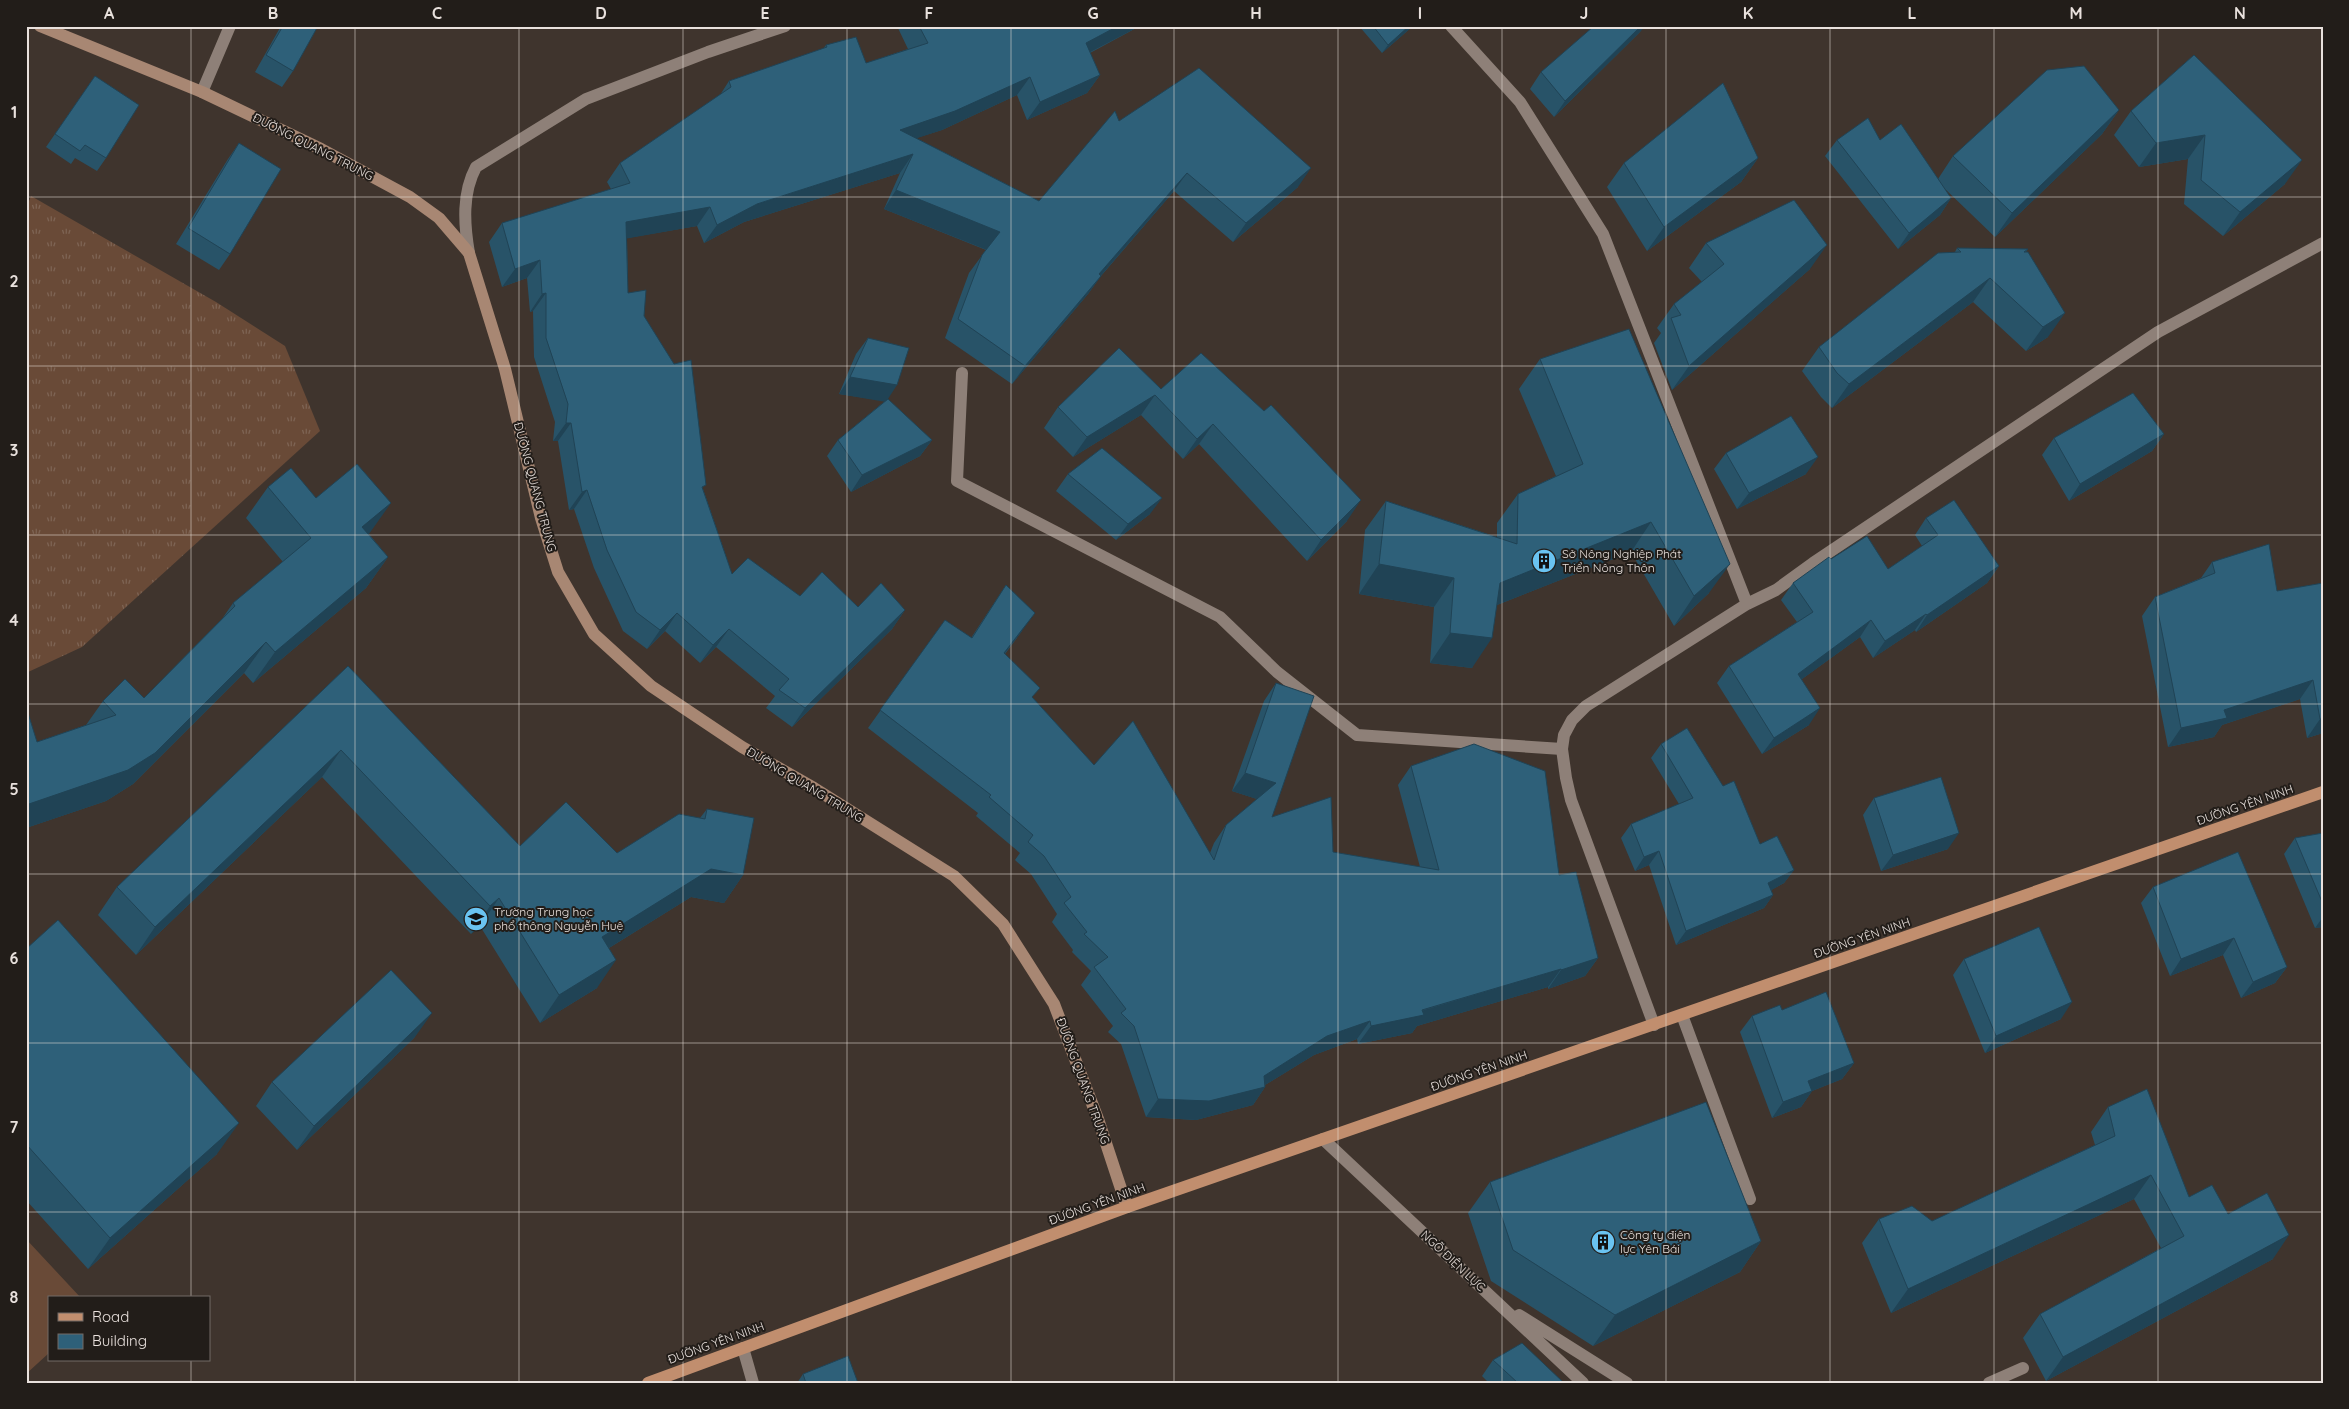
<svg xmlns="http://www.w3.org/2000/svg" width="2349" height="1409" viewBox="0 0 2349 1409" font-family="Quicksand,sans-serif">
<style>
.grass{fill:url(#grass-tufts)}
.pitch{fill:#694a37}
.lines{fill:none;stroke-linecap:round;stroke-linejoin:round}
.street{stroke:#8e8078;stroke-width:12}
.secondary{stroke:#a88773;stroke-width:12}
.primary{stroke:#c18e6e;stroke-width:12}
.wall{fill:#285368}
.shaded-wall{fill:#204355}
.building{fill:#2e6079;stroke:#204355}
.grid{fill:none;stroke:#e9e1dd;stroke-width:1;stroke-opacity:0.55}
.labels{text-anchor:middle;stroke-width:4;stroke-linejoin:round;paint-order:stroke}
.street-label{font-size:12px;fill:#e9e1dd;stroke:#221d19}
.poi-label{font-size:12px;fill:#e9e1dd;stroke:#221d19;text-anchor:start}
.neatline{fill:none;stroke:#e9e1dd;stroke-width:2}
.grid-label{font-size:16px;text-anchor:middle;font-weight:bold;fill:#e9e1dd}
</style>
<defs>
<pattern id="grass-tufts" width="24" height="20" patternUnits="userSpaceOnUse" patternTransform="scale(1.25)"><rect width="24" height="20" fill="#694a37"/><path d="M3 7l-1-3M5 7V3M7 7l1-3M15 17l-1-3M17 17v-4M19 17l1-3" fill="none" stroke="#7e6454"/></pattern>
</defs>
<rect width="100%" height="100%" fill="#3f342d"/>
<path class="grass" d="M31,196L216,302L285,346L320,431L82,647L26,673V209Z"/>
<path class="pitch" d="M26,1239L81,1298H49V1353L26,1374Z"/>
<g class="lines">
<path class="street" d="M1451,26L1520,102L1603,234L1747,604
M202,92L230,26
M469,253C464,224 462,193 476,167L586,99L708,52L785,26
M962,373L957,481L1220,617L1277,672L1357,735L1562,749
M1682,1015L1750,1199
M1654,1025L1571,800L1566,778L1562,749L1564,735L1572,720L1586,706L1747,604L1776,590L1813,563L2158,332L2323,243
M1323,1139L1583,1383
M1519,1315L1627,1383
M743,1348L753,1383
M1989,1383L2023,1368"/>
<path class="secondary" d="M40,26L202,92L321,149L410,197L439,218L469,253L505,369L541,518L558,572L594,634L651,686L742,747L814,788L954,876L1003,924L1054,1004L1098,1119L1127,1207"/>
<path class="primary" d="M648,1383L1127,1207L2323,792"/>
</g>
<path class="wall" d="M281,26H318L293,71L282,87L255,72Z
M897,26H1140L1090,53L1100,75L1087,93L1027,120L1017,95L942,130L916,138L1039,201L1119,121L1298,187L1233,242L1174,191L1101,276L1088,294L1012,384L945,338L969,273L986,250L884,209L900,173L744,222L704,243L697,226L627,238L628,293L644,316L732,574L800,596L858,607L905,610L892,629L792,727L766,708L775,696L716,647L700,663L665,631L647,649L623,631L594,568L574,509L569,510L558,441H553L555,422L534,357L533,311L530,312L527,278L502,287L489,242L502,223L611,189L607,182L620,163L720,95L729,81L823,49L826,45L866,63L908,49Z
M1359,26H1413L1382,53Z
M1641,31L1554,117L1530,89L1541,72Z
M2194,55L2285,184L2223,236L2184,204L2188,159L2139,167L2114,135L2131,111Z
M95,76L106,158L97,171L75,158L71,164L46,147Z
M2119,110L2102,134L1995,237L1943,187L1951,198L1940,215L1898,249L1825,156L1837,140H1880L1938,179L1953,156Z
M239,143L230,254L219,270L176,244L228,159Z
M1758,158L1741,182L1647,251L1607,187L1624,163Z
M1706,243L1810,269L1672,390L1654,343L1661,333L1657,328L1674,304L1702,282L1689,268Z
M1957,248L2028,249L2026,252L2048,337L2026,351L1973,302L1832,408L1821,397L1802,371L1819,347L1955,252Z
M868,338L887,400L932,440L920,456L851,492L827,456L838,440L885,401L839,394L856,354Z
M1540,359L1709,593L1674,626L1631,552L1497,605L1472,668L1430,663L1434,607L1359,594L1365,530L1386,501L1497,537V523L1518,494L1556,476L1519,389Z
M1161,389L1264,411L1347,521L1307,561L1199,444L1183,459L1141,415L1073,457L1044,428L1058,407Z
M2164,434L2152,451L2069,501L2042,455L2054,438Z
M1726,453L1806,474L1737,509L1714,469Z
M1068,474L1150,514L1116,540L1056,491Z
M268,487L316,498L369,534L388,557L366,588L253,683L244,673L133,784L106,801L26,828V714L37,742L86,725L103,701L144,698L222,619L233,603L283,562L246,518Z
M1926,518L1999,566L1987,583L1916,632L1915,630L1873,658L1860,637L1802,679L1809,725L1762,754L1717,683L1729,666L1797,622L1781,600L1793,583L1831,559L1888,569L1922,546L1915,535Z
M2212,562L2277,591L2323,583V733L2307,738L2300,699L2222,725L2214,737L2168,747L2142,616L2155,597L2201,578Z
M1006,585L1022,631L1005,654L1033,698L1094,765L1210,853L1214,843L1226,825L1257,799L1232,791L1264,701L1276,683L1272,817L1333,852L1420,867L1398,785L1411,766L1559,875L1598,958L1585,976L1548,989V987L1417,1026L1412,1033L1358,1044L1357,1039L1314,1055L1265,1085V1087L1253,1105L1196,1120L1146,1117L1121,1044L1108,1032L1113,1026L1081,985L1091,971L1072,952L1073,950L1052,922L1057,914L1031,874L1015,860L1020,853L976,816L978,813L868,728L945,620L971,638Z
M348,666L520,846L617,853L700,818L707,809L743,875L724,903L691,897L609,948L597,988L540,1023L480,926L471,934L322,777L136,955L98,915L117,887Z
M1661,744L1723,786L1760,844L1794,870L1784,883L1771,890L1773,895L1764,908L1676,945L1649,865L1635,871L1621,838L1631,824L1679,804L1651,758Z
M1874,798L1948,849L1881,871L1863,815Z
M2323,833V927L2315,928L2284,854L2295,838Z
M2153,887L2287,967L2275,983L2241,998L2223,955L2170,976L2141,903Z
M26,949L217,1154L88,1269L26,1200Z
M1964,959L2061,1019L1985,1053L1953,975Z
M1782,1010L1854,1063L1842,1079L1812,1091L1801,1107L1772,1118L1740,1032L1752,1016Z
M415,1037L297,1150L256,1106L272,1082Z
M2108,1107L2189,1197L2228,1214L2273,1259L2046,1381L2023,1338L2040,1314L2161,1248L2134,1199L1891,1313L1862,1243L1879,1219L1932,1221L2095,1145L2091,1132Z
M1490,1182L1761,1241L1740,1272L1593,1346L1491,1281L1468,1213Z
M1493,1360L1564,1383H1489L1482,1376Z
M803,1374L858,1383H797Z"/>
<path class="shaded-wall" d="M1118,26H1140L1073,61L1086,43Z
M1409,26H1413L1382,53L1388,45Z
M1641,26H1645L1641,31L1554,117L1565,101Z
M1100,75L1087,93L1027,120L1040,102Z
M1030,77L1017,95L942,130L887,148L900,130Z
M2119,110L2102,134L1995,237L2012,213Z
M2205,135L2188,159L2139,167L2156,143Z
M913,154L900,173L744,222L704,243L717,225L757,204Z
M1758,158L1741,182L1647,251L1664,227Z
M2302,160L2285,184L2223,236L2240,212Z
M1311,168L1298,187L1233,242L1246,223Z
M1187,173L1174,191L1086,293L1099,274Z
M896,190L1000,232L987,250L884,209Z
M1951,198L1940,215L1898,249L1909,233Z
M710,207L697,226L613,241L626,222Z
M1827,245L1810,269L1672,390L1689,366Z
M540,260L527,278L502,287L515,269Z
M1101,276L1088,294L1012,384L1025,366Z
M1990,278L1973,302L1832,408L1849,384Z
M546,293L533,311L530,312L542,294Z
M2065,313L2048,337L2026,351L2043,327Z
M850,377L897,385L886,402L839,394Z
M1155,395L1141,415L1073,457L1087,437Z
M566,423H571L558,441H553Z
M1213,424L1199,444L1183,459L1197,439Z
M2164,434L2152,451L2069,501L2080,484Z
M932,440L920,456L851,492L862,475Z
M1818,457L1806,474L1737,509L1749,493Z
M587,490L574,509L569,510L582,492Z
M1162,498L1150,514L1116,540L1128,524Z
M1361,500L1347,521L1307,561L1321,540Z
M391,503L369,534L341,558L362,527Z
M1651,522L1631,552L1479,612L1500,583Z
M388,557L366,588L253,683L275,652Z
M1379,564L1454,578L1434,607L1359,594Z
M1730,564L1709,593L1674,626L1694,596Z
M1999,566L1987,583L1916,632L1927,615Z
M905,610L892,629L792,727L805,708Z
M677,613L665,631L647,649L660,630Z
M1035,613L1022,631L991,671L1004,653Z
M1926,614L1915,630L1873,658L1885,641Z
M1871,620L1860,637L1787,690L1798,674Z
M729,629L716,647L700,663L713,645Z
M1450,633L1492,638L1472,668L1430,663Z
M266,642L244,673L133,784L106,801L26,828V805Z
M2313,680L2300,699L2222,725L2214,737L2168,747L2181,728L2224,710Z
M1820,708L1809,725L1762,754L1774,738Z
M2320,719H2323V733L2307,738Z
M341,750L322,777L136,955L155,927Z
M1245,773L1276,783L1263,801L1232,791Z
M1959,833L1948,849L1881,871L1893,855Z
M1659,851L1649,865L1635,871L1644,857Z
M711,869L743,875L724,903L691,897L583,964L602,937Z
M1794,870L1784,883L1759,897L1768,883Z
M1773,895L1764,908L1676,945L1686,931Z
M499,898L480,926L471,934L490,906Z
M2323,917V927L2315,928Z
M2234,938L2223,955L2170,976L2181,959Z
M1598,958L1585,976L1548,989L1561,970Z
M616,960L597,988L540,1023L559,995Z
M2287,967L2275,983L2241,998L2253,982Z
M1561,969L1548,987L1417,1026L1412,1033L1358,1044L1371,1026Z
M2072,1002L2061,1019L1985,1053L1996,1036Z
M432,1013L415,1037L297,1150L314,1126Z
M1370,1021L1357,1039L1314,1055L1260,1088L1265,1087L1253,1105L1196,1120L1146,1117L1158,1099L1264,1076L1327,1036Z
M1854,1063L1842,1079L1812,1091L1801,1107L1772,1118L1783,1102L1808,1081Z
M239,1123L217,1154L88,1269L110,1238Z
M2151,1175L2134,1199L1891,1313L1908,1289Z
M2289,1235L2273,1259L2046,1381L2063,1357Z
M1761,1241L1740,1272L1593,1346L1615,1315Z"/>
<path class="building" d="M283,26H318L293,71L266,55Z
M919,26H1118L1086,43L1100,75L1040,102L1030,77L955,111L900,130L1039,201L1115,111L1119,121L1199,68L1311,168L1246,223L1187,173L1099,274L1101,276L1025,366L958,319L982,255L1000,232L896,190L913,154L757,204L717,225L710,207L626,222L628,293L646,290L644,316L674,364L691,360L706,485L702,487L732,574L748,558L800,596L822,572L858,607L881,583L905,610L805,708L779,690L789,679L729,629L713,645L677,613L660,630L636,612L607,550L587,490L582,492L571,423H566L568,404L546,338V293L542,294L540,260L515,269L502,223L630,183L620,163L731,87L729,81L827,47L826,45L856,37L866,63L928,43Z
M1373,26H1409L1388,45Z
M1594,26H1641L1565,101L1541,72Z
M2194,55L2302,160L2240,212L2201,180L2205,135L2156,143L2131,111Z
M2084,66L2119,110L2012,213L1953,156L2047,70Z
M95,76L139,105L106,158L85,145L80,151L55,134Z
M1723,83L1758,158L1664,227L1624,163Z
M1868,118L1880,140L1901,124L1951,198L1909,233L1837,140Z
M239,143L281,169L230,254L188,228Z
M1794,200L1827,245L1689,366L1671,318L1681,315L1674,304L1724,264L1706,243Z
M1957,248L2028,249L2024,252H2028L2065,313L2043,327L1990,278L1849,384L1837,373L1819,347L1938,253L1961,252Z
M1629,329L1730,564L1694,596L1651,522L1500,583L1492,638L1450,633L1454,578L1379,564L1386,501L1517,544L1518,494L1583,464L1540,359Z
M868,338L909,348L897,385L850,377Z
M1119,348L1161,389L1201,353L1264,411L1271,405L1361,500L1321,540L1213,424L1197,439L1155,395L1087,437L1058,407Z
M2133,393L2164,434L2080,484L2054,438Z
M888,399L932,440L862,475L838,440Z
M1791,416L1818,457L1749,493L1726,453Z
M1102,448L1162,498L1128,524L1068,474Z
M357,464L391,503L362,527L388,557L275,652L266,642L155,753L128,770L26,805V714L28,713L37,742L116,715L103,701L125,679L144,698L235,606L233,603L311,538L268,487L291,468L316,498Z
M1954,500L1999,566L1927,615L1926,614L1885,641L1871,620L1798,674L1820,708L1774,738L1729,666L1813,612L1793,583L1829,557L1831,559L1867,536L1888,569L1938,535L1926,518Z
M2269,544L2277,591L2323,583V719H2320L2313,680L2224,710L2227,718L2181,728L2155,597L2215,573L2212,562Z
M1006,585L1035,613L1004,653L1040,688L1032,697L1094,765L1133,721L1214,860L1226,825L1276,783L1245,773L1276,683L1314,696L1272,817L1331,797L1333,852L1439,870L1411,766L1474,744L1545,771L1559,875L1576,872L1598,958L1561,970V969L1422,1010L1424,1015L1371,1026L1370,1021L1327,1036L1264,1076L1265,1087L1209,1101L1158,1099L1134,1026L1121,1013L1126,1009L1094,967L1108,957L1084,934L1087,932L1064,903L1071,897L1044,856L1028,842L1033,835L989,797L991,795L880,710L945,620L972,638Z
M348,666L520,846L566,802L617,853L679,814L705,819L707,809L754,818L743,875L711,869L602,937L616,960L559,995L499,898L490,906L341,750L155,927L117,887Z
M1687,728L1723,786L1734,781L1760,844L1777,836L1794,870L1768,883L1773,895L1686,931L1659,851L1644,857L1631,824L1693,798L1661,744Z
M1941,777L1959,833L1893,855L1874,798Z
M2323,833V904L2295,838Z
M2238,852L2287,967L2253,982L2234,938L2181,959L2153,887Z
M58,920L239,1123L110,1238L26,1144V949Z
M2039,927L2072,1002L1996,1036L1964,959Z
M391,970L432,1013L314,1126L272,1082Z
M1826,992L1854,1063L1808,1081L1812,1091L1783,1102L1752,1016L1780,1005L1782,1010Z
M2147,1089L2189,1197L2212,1185L2228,1214L2267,1193L2289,1235L2063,1357L2040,1314L2184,1236L2151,1175L1908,1289L1879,1219L1912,1206L1932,1221L2115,1136L2108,1107Z
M1706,1102L1761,1241L1615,1315L1513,1250L1490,1182Z
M1522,1343L1564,1383H1518L1493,1360Z
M848,1356L858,1383H806L803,1374Z"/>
<path class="grid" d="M191,26V1298M355,26V1383M519,26V1383M683,26V1383M847,26V1383M1011,26V1383M1174,26V1383M1338,26V1383M1502,26V1383M1666,26V1383M1830,26V1383M1994,26V1383M2158,26V1383M26,197H2323M26,366H2323M26,535H2323M26,704H2323M26,874H2323M26,1043H2323M26,1212H2323M191,1360V1383"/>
<defs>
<g id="building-disc" transform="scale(1.25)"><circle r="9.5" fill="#6ac3f1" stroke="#221d19"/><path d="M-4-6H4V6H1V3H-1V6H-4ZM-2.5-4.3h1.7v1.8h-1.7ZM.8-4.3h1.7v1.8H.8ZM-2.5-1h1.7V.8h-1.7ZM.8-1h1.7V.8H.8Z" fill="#111"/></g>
<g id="school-disc" transform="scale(1.25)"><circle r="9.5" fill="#6ac3f1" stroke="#221d19"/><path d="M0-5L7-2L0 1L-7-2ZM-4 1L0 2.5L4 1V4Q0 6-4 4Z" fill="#111"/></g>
</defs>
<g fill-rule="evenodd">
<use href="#building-disc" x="1544" y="561"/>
<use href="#school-disc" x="476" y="919"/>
<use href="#building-disc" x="1603" y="1242"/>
</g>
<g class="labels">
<g class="street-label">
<text transform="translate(313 147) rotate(27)" y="4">ĐƯỜNG QUANG TRUNG</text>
<text transform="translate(535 487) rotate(75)" y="4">ĐƯỜNG QUANG TRUNG</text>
<text transform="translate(805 785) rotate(31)" y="4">ĐƯỜNG QUANG TRUNG</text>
<text transform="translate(2245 805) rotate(-19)" y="4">ĐƯỜNG YÊN NINH</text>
<text transform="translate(1862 938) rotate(-19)" y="4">ĐƯỜNG YÊN NINH</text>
<text transform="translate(1479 1071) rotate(-19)" y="4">ĐƯỜNG YÊN NINH</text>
<text transform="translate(1083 1081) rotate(70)" y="4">ĐƯỜNG QUANG TRUNG</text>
<text transform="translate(1097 1204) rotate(-20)" y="4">ĐƯỜNG YÊN NINH</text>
<text transform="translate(1453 1261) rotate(43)" y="4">NGÕ ĐIỆN LỰC</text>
<text transform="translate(716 1343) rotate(-20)" y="4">ĐƯỜNG YÊN NINH</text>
</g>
<g class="poi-label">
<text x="1562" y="558">Sở Nông Nghiệp Phát<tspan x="1562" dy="14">Triển Nông Thôn</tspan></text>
<text x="494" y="916">Trường Trung học<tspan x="494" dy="14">phổ thông Nguyễn Huệ</tspan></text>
<text x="1620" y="1239">Công ty điện<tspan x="1620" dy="14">lực Yên Bái</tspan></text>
</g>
</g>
<rect width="2349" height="1409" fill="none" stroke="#221d19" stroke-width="55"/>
<rect x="48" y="1296" width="162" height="65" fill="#221d19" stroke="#726b67"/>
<rect x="58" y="1313" width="25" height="8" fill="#c18e6e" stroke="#726b67"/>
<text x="92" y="1322" font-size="15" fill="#e9e1dd">Road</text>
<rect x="58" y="1334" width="25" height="15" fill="#2e6079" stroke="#726b67"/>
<text x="92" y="1346" font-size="15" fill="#e9e1dd">Building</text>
<rect x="28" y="28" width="2294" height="1354" class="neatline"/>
<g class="grid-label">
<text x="109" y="19">A</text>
<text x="273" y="19">B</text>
<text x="437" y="19">C</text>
<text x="601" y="19">D</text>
<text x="765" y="19">E</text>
<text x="929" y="19">F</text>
<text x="1093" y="19">G</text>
<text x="1256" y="19">H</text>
<text x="1420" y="19">I</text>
<text x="1584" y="19">J</text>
<text x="1748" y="19">K</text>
<text x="1912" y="19">L</text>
<text x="2076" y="19">M</text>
<text x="2240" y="19">N</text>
<text x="14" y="118">1</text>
<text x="14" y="287">2</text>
<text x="14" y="456">3</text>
<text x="14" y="626">4</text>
<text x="14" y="795">5</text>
<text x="14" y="964">6</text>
<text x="14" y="1133">7</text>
<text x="14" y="1303">8</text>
</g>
</svg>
